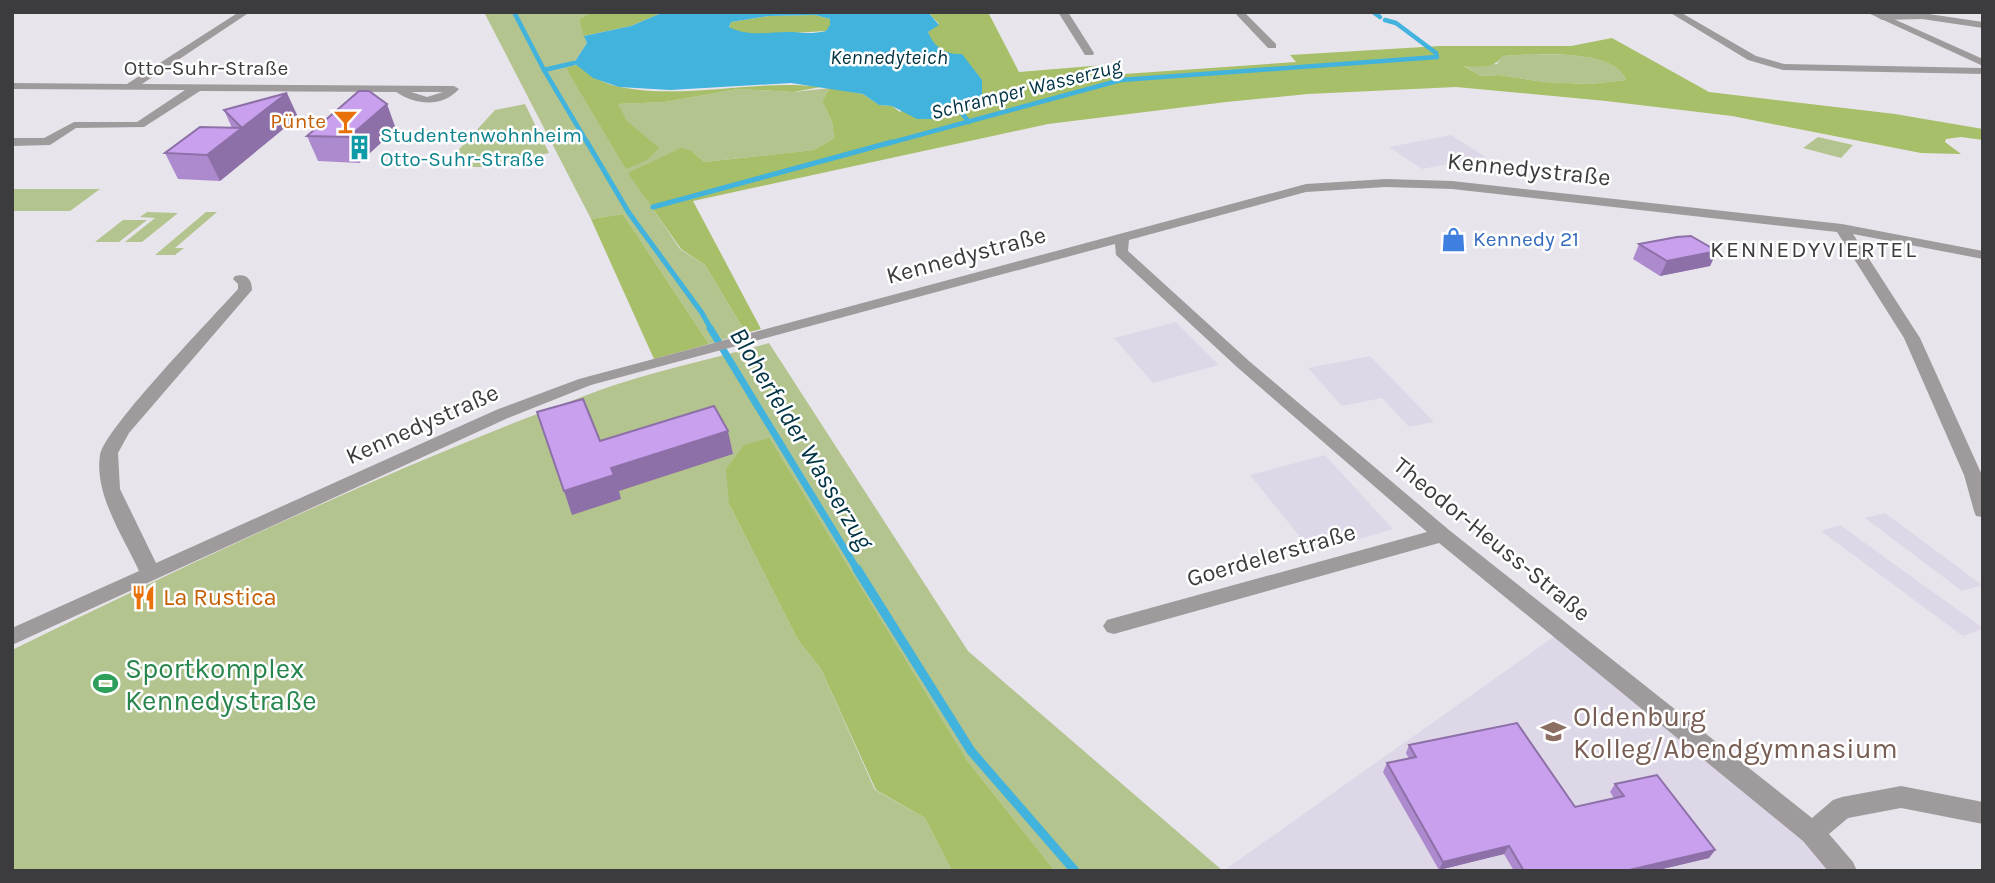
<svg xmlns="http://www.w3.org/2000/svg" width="1995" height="883" font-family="Karla,sans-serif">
  <rect width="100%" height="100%" fill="#e8e4ec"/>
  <g fill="#ded7e7">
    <polygon points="1451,135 1486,157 1422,169 1389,147"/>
    <polygon points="1176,322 1219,365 1153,383 1114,338"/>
    <polygon points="1370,356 1434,422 1409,427 1382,398 1342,406 1308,368"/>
    <polygon points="1325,455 1393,529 1313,553 1250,475"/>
    <polygon points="1885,513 1982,585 1962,591 1865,518"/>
    <polygon points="1840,525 1983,628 1983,629 1963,636 1821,531"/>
    <polygon points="1562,631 1844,871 1223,871"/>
  </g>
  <g fill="#b4c48e">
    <polygon points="454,12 592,12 579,19 587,43 574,63 577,65 566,69 659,148 627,121 617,104 665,102 738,89 793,92 830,88 822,101 832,122 834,138 814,150 704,162 692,151 629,173 680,249 705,265 746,333 709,344 623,214 591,219 485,14"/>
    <path d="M1534,54c26,1 81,-2 92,26l-36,4 -46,-2 -45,-7 -18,1 -18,-11 34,-1 6,-8z"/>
    <polygon points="525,104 549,153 485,167 443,167 495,110"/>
    <polygon points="1818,137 1853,145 1841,158 1803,148"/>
    <polygon points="12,189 100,189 70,211 12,211"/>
    <polygon points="147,212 178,213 142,242 125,242 155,218 140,217"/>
    <polygon points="206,212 217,212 175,248 184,248 175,255 155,255"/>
    <polygon points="123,220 147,220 119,242 95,242"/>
    <path d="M769,343l199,308 255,220h-168l-89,-112 -237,-255 69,136 23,29 54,121 50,28 27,53h-940v-221c192,-94 388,-186 588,-260 55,-20 114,-31 169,-47z"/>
  </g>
  <g fill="#a7bf68" fill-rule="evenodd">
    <polygon points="592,12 664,12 631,26 584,36 579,19"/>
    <path d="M928,12h60l31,60 97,-8 8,10 172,-12 -6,-7 150,-9h131l41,-8 97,54 186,22 88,15v11l-22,-3 -15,2 -1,3 16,12 -40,-1 -189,-37 -126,-15 -150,-14 -148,7 -82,8 -178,22 -355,77 68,128 -15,4 -41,-68 -24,-16 -53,-76 53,-25 11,3 12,11 110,-12 20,-12 -2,-16 -10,-21 8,-13 33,6 16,11 13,1 8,6 50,-57 -18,-12 -4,-11 11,-8zM1534,54c26,1 81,-2 92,26l-36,4 -46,-2 -45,-7 -18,1 -17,-10c15,0 29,4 39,-10z"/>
    <polygon points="815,15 830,19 831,25 826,31 762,35 742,33 729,28 731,22 769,16"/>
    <path d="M577,65c13,10 26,19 43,22 66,13 135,-8 201,0l-28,5 -55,-3 -73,13 -47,2 9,17 32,27 -12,12 -21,9 -60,-101z"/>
    <polygon points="623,214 709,344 654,359 591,219"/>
    <polygon points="769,438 966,759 1055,871 952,871 925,818 876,790 821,669 798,640 729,504 726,469 744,445"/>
  </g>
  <path fill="#41b3dc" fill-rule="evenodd" d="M664,12h264l11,13 -11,7c6,15 17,23 34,22l20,26v23l-48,16h-17l-25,-13 -13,-1 -16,-11 -72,-11 -121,7 -51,-3 -26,-9 -19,-15 13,-20 -3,-7 47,-10zM815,15l15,4v6l-4,6c-13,3 -22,2 -34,1 -23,-1 -41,6 -63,-5l2,-5 38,-6z"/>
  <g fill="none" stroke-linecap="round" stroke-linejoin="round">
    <g stroke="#41b3dc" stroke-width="4.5">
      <polyline points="514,12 544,70 588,144"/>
      <polyline points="1373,12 1380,17"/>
      <polyline points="544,70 574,63"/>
      <polyline points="960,111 969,122"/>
      <polyline points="886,144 1121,80 1437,57 1436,53 1396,23 1385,20"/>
    </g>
    <g stroke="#41b3dc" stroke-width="5">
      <polyline points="587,142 629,213 702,313 711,329"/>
      <polyline points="653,207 892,142"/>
    </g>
    <polyline stroke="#41b3dc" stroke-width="7" points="710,328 858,571"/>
    <polyline stroke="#41b3dc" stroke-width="9" points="857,569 971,751 1075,871"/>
    <g fill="#9f9a9b" fill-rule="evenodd">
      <path d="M239,12h11l-108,72 312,2 5,3c-17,19 -43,16 -63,3l-196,-1 -56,36 -68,1 -26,17 -38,1v-8h32l30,-16h63l48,-32 -173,-1v-6l115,1zM411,92h32l-16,5z"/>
      <polygon points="1058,12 1068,12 1094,53 1093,55 1085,55"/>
      <polygon points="1234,12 1244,12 1276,44 1276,48 1268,48"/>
      <polygon points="1669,12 1680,12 1756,56 1784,64 1983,68 1983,74 1783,70 1748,60"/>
      <polygon points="1922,13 1983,22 1983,28 1922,19 1882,20 1877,17 1882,14"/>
      <path d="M1386,179l66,2 390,43 141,27v8l-130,-25 67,104 62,137 1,42 -7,-1 -2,-5 -10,-36 -60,-137 -67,-106 -385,-43 -66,-2 -80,5 -177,48 -1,11 121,110 200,169 363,288 21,-18 9,-3 59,-11 82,16v22l-82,-16 -53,10 -19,16 24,28 4,9h-29l-25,-30 -364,-298 -325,91 -7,-2 -4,-6 4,-6 7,-2 313,-86 -190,-165 -121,-112 -1,-11 -524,141 -83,33 -496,227v-17l127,-57c-16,-35 -45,-77 -39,-116 4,-26 114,-139 138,-166v-5l-5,-5 2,-3c11,-3 17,3 17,14l-123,143 -11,20 2,36 36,74 340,-153 83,-31 727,-195z"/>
    </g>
    <polygon fill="#9f9a9b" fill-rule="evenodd" points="1866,12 1878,12 1983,59 1983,66"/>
  </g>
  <g fill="#ad8acd">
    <polygon points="224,110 298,117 220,181 178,179 165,153 232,128"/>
    <polygon points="396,129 359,163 318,161 307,136"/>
    <polygon points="1639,244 1717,251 1710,266 1660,276 1633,259"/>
    <polygon points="1409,745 1575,807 1614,798 1610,792 1615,784 1715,850 1709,858 1654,871 1514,871 1504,854 1439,870 1383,772 1387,763 1409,759 1406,753"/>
  </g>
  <g fill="#8d70a7">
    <polygon points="287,93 298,117 220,181 207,155"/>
    <polygon points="387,104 396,129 359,163 349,137"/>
    <polygon points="1717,251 1710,266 1660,276 1667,261"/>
    <polygon points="728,431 733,454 619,491 621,499 572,515 564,491 611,468"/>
    <polygon points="1509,846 1504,854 1439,870 1443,862"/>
    <polygon points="1715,850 1709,858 1654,871 1625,871"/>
  </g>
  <g fill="#c9a0ee" stroke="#8d70a7" stroke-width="2">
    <polygon points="359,91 369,91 387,104 349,137 307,136"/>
    <polygon points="287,93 207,155 165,153 200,127 242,128 224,110"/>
    <polygon points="1691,236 1717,251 1667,261 1639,244 1677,237"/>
    <polygon points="583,399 600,441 714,406 728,431 611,468 614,475 564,491 537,412"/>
    <polygon points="1517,723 1575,807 1624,796 1615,784 1657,775 1715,850 1625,871 1524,871 1509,846 1443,862 1387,763 1416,757 1409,745"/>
  </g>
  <defs>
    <symbol id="bar-bare" viewBox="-9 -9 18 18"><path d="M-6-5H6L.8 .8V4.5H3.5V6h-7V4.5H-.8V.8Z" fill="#e8710a" stroke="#fff" stroke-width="2.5" paint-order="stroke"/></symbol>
    <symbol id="building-bare" viewBox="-9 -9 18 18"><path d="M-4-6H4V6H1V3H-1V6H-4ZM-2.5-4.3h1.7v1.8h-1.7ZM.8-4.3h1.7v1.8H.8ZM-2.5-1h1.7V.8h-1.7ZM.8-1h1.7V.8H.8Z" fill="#0f9aa8" stroke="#fff" stroke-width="2.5" paint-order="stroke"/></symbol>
    <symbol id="shop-bare" viewBox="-9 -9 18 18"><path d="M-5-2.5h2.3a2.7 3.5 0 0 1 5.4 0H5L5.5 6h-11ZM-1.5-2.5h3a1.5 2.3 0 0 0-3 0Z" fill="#3f7fe0" stroke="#fff" stroke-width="2.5" paint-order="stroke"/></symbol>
    <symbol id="restaurant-bare" viewBox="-9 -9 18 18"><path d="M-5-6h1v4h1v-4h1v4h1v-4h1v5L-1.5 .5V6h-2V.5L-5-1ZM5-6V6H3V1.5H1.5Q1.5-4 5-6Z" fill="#e8710a" stroke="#fff" stroke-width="2.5" paint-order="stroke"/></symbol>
    <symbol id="stadium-bare" viewBox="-9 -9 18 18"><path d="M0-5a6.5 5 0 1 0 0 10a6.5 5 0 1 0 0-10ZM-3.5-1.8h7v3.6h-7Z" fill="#2e9e5b" stroke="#fff" stroke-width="2.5" paint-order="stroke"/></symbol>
    <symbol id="school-bare" viewBox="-9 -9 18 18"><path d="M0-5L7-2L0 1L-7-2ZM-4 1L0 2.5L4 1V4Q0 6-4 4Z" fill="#8d6e63" stroke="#fff" stroke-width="2.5" paint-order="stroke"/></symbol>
  </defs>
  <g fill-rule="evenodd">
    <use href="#bar-bare" x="328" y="104" width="35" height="35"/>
    <use href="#building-bare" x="342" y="130" width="35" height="35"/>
    <use href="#shop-bare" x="1436" y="222" width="35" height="35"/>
    <use href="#restaurant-bare" x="126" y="580" width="35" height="35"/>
    <use href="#stadium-bare" x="88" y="666" width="35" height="35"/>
    <use href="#school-bare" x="1536" y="714" width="35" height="35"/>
  </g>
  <g text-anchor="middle" stroke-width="5" stroke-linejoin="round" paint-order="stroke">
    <g font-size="21" font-style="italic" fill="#003343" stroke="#fff">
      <text x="889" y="64">Kennedyteich</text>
      <text transform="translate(1026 89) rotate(-14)" y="7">Schramper Wasserzug</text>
    </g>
    <g font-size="21" fill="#3c3b3e" stroke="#fff">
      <text x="206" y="75">Otto-Suhr-Straße</text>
    </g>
    <g font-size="21" fill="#c56008" stroke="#fff" text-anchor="end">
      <text x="326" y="128">Pünte</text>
    </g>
    <g font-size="21" fill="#0d838f" stroke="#fff" text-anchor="start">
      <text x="380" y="142">Studentenwohnheim<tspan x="380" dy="24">Otto-Suhr-Straße</tspan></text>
    </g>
    <g font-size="21" fill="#366cbe" stroke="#fff" text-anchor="start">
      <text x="1473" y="246">Kennedy 21</text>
    </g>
    <g font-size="23" letter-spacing="2" fill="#3c3b3e" stroke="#fff">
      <text x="1814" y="257">KENNEDYVIERTEL</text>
    </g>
    <g font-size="24" fill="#3c3b3e" stroke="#fff">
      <text transform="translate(1529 169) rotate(6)" y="8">Kennedystraße</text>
      <text transform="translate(966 255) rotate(-15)" y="8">Kennedystraße</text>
      <text transform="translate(422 424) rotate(-24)" y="8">Kennedystraße</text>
      <text transform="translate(1492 539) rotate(39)" y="8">Theodor-Heuss-Straße</text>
      <text transform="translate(1271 555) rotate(-16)" y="8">Goerdelerstraße</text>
    </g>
    <g font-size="24" fill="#c56008" stroke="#fff" text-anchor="start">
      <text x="163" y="605">La Rustica</text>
    </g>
    <g font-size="26" font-style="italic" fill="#003343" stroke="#fff">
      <text transform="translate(802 438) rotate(59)" y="9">Bloherfelder Wasserzug</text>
    </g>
    <g font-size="28" fill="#27864d" stroke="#fff" text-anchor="start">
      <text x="125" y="678">Sportkomplex<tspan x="125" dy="32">Kennedystraße</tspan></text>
    </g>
    <g font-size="28" fill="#785e54" stroke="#fff" text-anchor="start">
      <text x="1573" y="726">Oldenburg<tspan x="1573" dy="32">Kolleg/Abendgymnasium</tspan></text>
    </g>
  </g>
  <rect width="1995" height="883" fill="none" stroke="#3c3b3e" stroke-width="28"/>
</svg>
